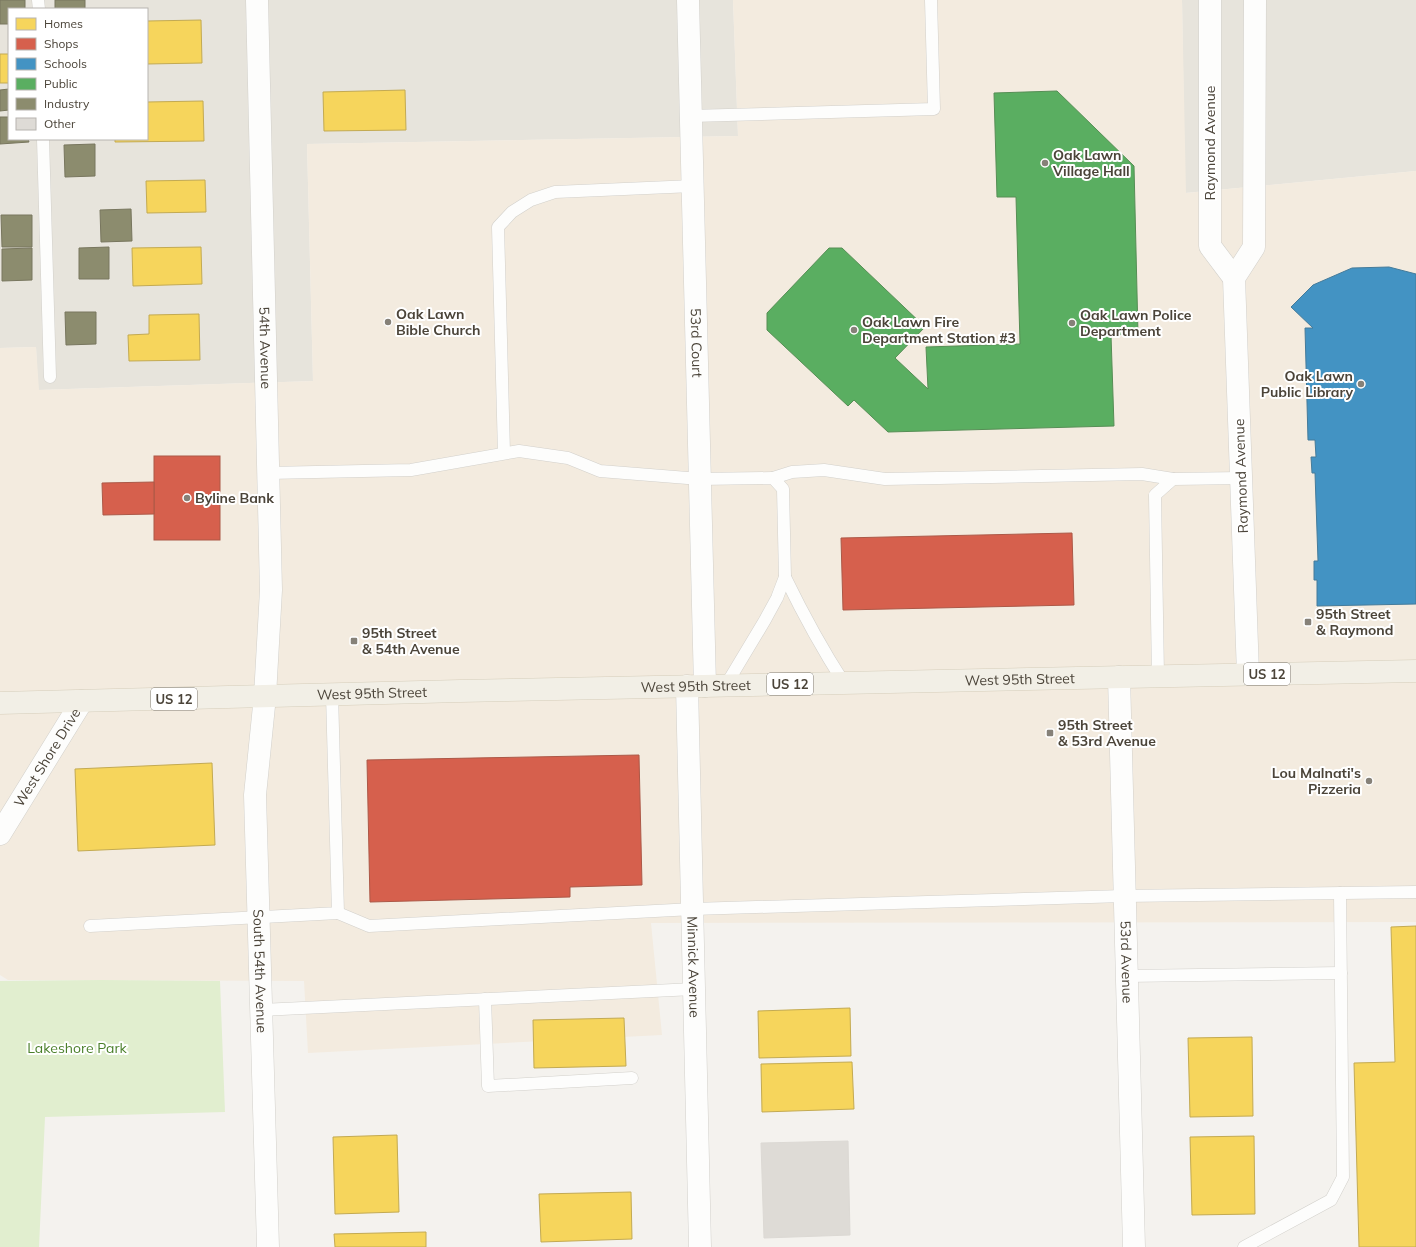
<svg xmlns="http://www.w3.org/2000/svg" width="1416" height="1247" font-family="Mulish,sans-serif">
  <rect width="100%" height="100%" fill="#f4f2ee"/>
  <g fill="#e7e4dc" fill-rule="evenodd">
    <path d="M0,0h733l5,136 -431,8 6,237 -275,9 -2,-43 -36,1zM9,9h138v130h-138z"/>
    <polygon points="1182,0 1416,0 1416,171 1185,193"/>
  </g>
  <polygon fill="#f3ebdf" points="733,0 1182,0 1186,193 1416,171 1416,922 651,923 662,1035 308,1053 304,981 8,980 0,975 0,348 36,347 39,390 313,381 307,144 738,136"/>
  <polygon fill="#e1eecf" points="101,980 220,981 225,1112 45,1117 39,1247 0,1247 0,981"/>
  <g fill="#f6d55c" stroke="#c3aa52">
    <polygon points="201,20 202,63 147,64 147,21"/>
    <rect x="0" y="54" width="9" height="29"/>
    <polygon points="405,90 406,130 324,131 323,92"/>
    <polygon points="203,101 204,141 115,142 115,139 147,139 147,102"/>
    <polygon points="205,180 206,212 147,213 146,181"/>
    <polygon points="201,247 202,284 133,286 132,248"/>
    <polygon points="199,314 200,360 129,361 128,335 149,334 149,315"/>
    <polygon points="212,763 215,845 78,851 75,769"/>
    <polygon points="1416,926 1416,1247 1359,1247 1354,1063 1395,1062 1391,927"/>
    <polygon points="850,1008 851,1056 759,1058 758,1011"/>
    <polygon points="624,1018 626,1066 534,1068 533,1020"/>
    <polygon points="1252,1037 1253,1116 1190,1117 1188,1038"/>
    <polygon points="852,1062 854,1109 762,1112 761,1064"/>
    <polygon points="397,1135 399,1212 335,1214 333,1137"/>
    <polygon points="1254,1136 1255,1214 1192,1215 1190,1137"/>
    <polygon points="631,1192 632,1239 541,1242 539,1194"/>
    <polygon points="426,1232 426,1247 335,1247 334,1234"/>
  </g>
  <g fill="#d6604d" stroke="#ac5847">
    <rect x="154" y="456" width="66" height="84"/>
    <polygon points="154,482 154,514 103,515 102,483"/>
    <polygon points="1072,533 1074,605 843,610 841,538"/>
    <polygon points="639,755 642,885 570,887 570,897 370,902 367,760"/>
  </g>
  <polygon fill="#4393c3" stroke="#457b9a" points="1389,267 1416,274 1416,604 1317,606 1317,580 1314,580 1314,561 1318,561 1315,473 1312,473 1311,457 1316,457 1315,440 1308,440 1305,328 1313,328 1291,307 1313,285 1352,268"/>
  <polygon fill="#5aae61" stroke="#568e55" points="1057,91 1134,166 1138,334 1111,335 1114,426 888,432 854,400 848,406 767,330 767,313 829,248 842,248 925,327 895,358 928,389 926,347 1020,344 1016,197 997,197 994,93"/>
  <g fill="#8c8c6e" stroke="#78765e">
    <polygon points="0,0 25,0 25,9 9,9 9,24 0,24"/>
    <rect x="55" y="0" width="30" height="9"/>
    <polygon points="9,89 9,110 0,111 0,90"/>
    <polygon points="0,117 9,117 9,139 28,139 29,142 0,144"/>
    <polygon points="95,144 95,176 65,177 64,145"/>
    <polygon points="131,209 132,241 101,242 100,210"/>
    <polygon points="1,215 32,215 32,247 2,247"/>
    <polygon points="109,247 109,279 79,279 79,248"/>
    <polygon points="32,248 32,280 2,281 2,249"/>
    <polygon points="65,312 96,312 96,344 66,345"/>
  </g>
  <polygon fill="#dedbd6" stroke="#dcd9d4" points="848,1141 850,1235 764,1238 761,1143"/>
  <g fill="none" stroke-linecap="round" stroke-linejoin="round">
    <defs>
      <g id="service">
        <polyline points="38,0 39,9"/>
        <polyline points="691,116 934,109 931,0"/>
        <polyline points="43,139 50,377"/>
        <polyline points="504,453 498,227 512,212 531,200 555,192 693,186"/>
        <polyline points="268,473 411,470 519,451 568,458 600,471 700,479 773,478 783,489 785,577 777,598 765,620 726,685"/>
        <polyline points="773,478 792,472 824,470 885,479 1142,474 1173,479"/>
        <path d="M785,577c18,37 37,72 59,106"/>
        <polyline points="1158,676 1155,495 1173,479 1241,478"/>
        <polyline points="338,913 369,926 693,909 1124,896 1416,892"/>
        <polyline points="90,926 338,913 332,694"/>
        <polyline points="1126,976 1341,973"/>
        <polyline points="485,999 488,1086 632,1078"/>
        <polyline points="261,1010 694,989"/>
        <polyline points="1244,1247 1331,1200 1343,1177 1340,893"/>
      </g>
      <g id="minor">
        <path id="s1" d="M257,0l14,590 -6,106 -10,99 13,452"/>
        <path id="s2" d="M688,0l17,686"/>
        <polyline points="1210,0 1210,246 1234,278"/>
        <polyline points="1248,674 1234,278 1254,247 1255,0"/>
        <path id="s3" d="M1119,677l15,570"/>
        <path id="s4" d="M687,686l13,561"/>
        <path id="s5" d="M0,834l82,-133"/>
      </g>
      <g id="primary">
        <path id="s6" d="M0,703l460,-12 956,-20"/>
      </g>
    </defs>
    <use href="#service" stroke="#d2d0cb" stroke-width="13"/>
    <use href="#minor" stroke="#d2d0cb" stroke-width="23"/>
    <use href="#primary" stroke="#d6cebb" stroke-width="23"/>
    <use href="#service" stroke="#fdfdfc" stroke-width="12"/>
    <use href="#minor" stroke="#fdfdfc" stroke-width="22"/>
    <use href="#primary" stroke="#f2efe6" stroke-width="22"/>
  </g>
  <g fill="#868178" stroke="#fff" stroke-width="1.5">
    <circle cx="1045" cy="163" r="4"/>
    <circle cx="388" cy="322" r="4"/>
    <circle cx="1072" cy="323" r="4"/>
    <circle cx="854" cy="330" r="4"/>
    <circle cx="1361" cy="384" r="4"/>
    <circle cx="187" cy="498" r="4"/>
    <rect x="1304" y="618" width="8" height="8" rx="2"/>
    <rect x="350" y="637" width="8" height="8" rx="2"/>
    <rect x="1046" y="729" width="8" height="8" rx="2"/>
    <circle cx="1369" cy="781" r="4"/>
  </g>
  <g text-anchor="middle" stroke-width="4" stroke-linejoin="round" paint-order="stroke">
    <g fill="#fff" stroke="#817c74" stroke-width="1">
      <rect x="1244" y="663" width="46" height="22" rx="3"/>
      <rect x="767" y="673" width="46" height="22" rx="3"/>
      <rect x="151" y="688" width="46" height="22" rx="3"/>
    </g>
    <g font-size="13" font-weight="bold" fill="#4b4439">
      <text x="1267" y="679">US 12</text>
      <text x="790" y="689">US 12</text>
      <text x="174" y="704">US 12</text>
    </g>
    <g font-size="14" fill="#4b4439" stroke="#fff">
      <text transform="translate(1210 143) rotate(-90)" y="5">Raymond Avenue</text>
      <text dy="5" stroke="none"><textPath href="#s2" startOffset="343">53rd Court</textPath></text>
      <text dy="5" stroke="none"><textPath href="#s1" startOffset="348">54th Avenue</textPath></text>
      <text transform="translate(1241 476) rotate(-92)" y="5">Raymond Avenue</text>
      <text dy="5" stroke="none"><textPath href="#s6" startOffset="1020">West 95th Street</textPath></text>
      <text dy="5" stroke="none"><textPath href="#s6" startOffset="696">West 95th Street</textPath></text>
      <text dy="5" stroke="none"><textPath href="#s6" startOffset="372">West 95th Street</textPath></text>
      <text dy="5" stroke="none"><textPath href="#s5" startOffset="90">West Shore Drive</textPath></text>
      <text dy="5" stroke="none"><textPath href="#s3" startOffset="285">53rd Avenue</textPath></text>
      <text dy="5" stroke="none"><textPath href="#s4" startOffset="281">Minnick Avenue</textPath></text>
      <text dy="5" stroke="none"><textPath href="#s1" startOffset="972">South 54th Avenue</textPath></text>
    </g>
    <g font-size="14" font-weight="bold" fill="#4b4439" stroke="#fff" text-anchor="start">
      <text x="1053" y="160">Oak Lawn<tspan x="1053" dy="16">Village Hall</tspan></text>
      <text x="396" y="319">Oak Lawn<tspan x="396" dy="16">Bible Church</tspan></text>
      <text x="1080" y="320">Oak Lawn Police<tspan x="1080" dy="16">Department</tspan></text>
      <text x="862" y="327">Oak Lawn Fire<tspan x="862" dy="16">Department Station #3</tspan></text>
      <text x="1353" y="381" text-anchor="end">Oak Lawn<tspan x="1353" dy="16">Public Library</tspan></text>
      <text x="195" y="503">Byline Bank</text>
      <text x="1316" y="619">95th Street<tspan x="1316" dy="16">&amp; Raymond</tspan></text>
      <text x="362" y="638">95th Street<tspan x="362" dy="16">&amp; 54th Avenue</tspan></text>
      <text x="1058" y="730">95th Street<tspan x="1058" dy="16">&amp; 53rd Avenue</tspan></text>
      <text x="1361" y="778" text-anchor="end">Lou Malnati's<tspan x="1361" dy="16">Pizzeria</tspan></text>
    </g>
    <g font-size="14" fill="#4a7f2a" stroke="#fff">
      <text x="77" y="1053">Lakeshore Park</text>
    </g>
  </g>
  <rect x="8" y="8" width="140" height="132" fill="#ffffff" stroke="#b7b4b0"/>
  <rect x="16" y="18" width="20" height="12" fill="#f6d55c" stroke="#b7b4b0"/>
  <text x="44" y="28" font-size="12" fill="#4b4439">Homes</text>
  <rect x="16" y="38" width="20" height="12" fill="#d6604d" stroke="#b7b4b0"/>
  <text x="44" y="48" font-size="12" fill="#4b4439">Shops</text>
  <rect x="16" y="58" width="20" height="12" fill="#4393c3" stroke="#b7b4b0"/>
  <text x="44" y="68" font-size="12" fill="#4b4439">Schools</text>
  <rect x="16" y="78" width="20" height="12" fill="#5aae61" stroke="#b7b4b0"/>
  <text x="44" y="88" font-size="12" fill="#4b4439">Public</text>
  <rect x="16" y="98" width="20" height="12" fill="#8c8c6e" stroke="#b7b4b0"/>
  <text x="44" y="108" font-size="12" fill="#4b4439">Industry</text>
  <rect x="16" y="118" width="20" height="12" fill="#dedbd6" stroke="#b7b4b0"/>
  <text x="44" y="128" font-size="12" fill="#4b4439">Other</text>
</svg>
